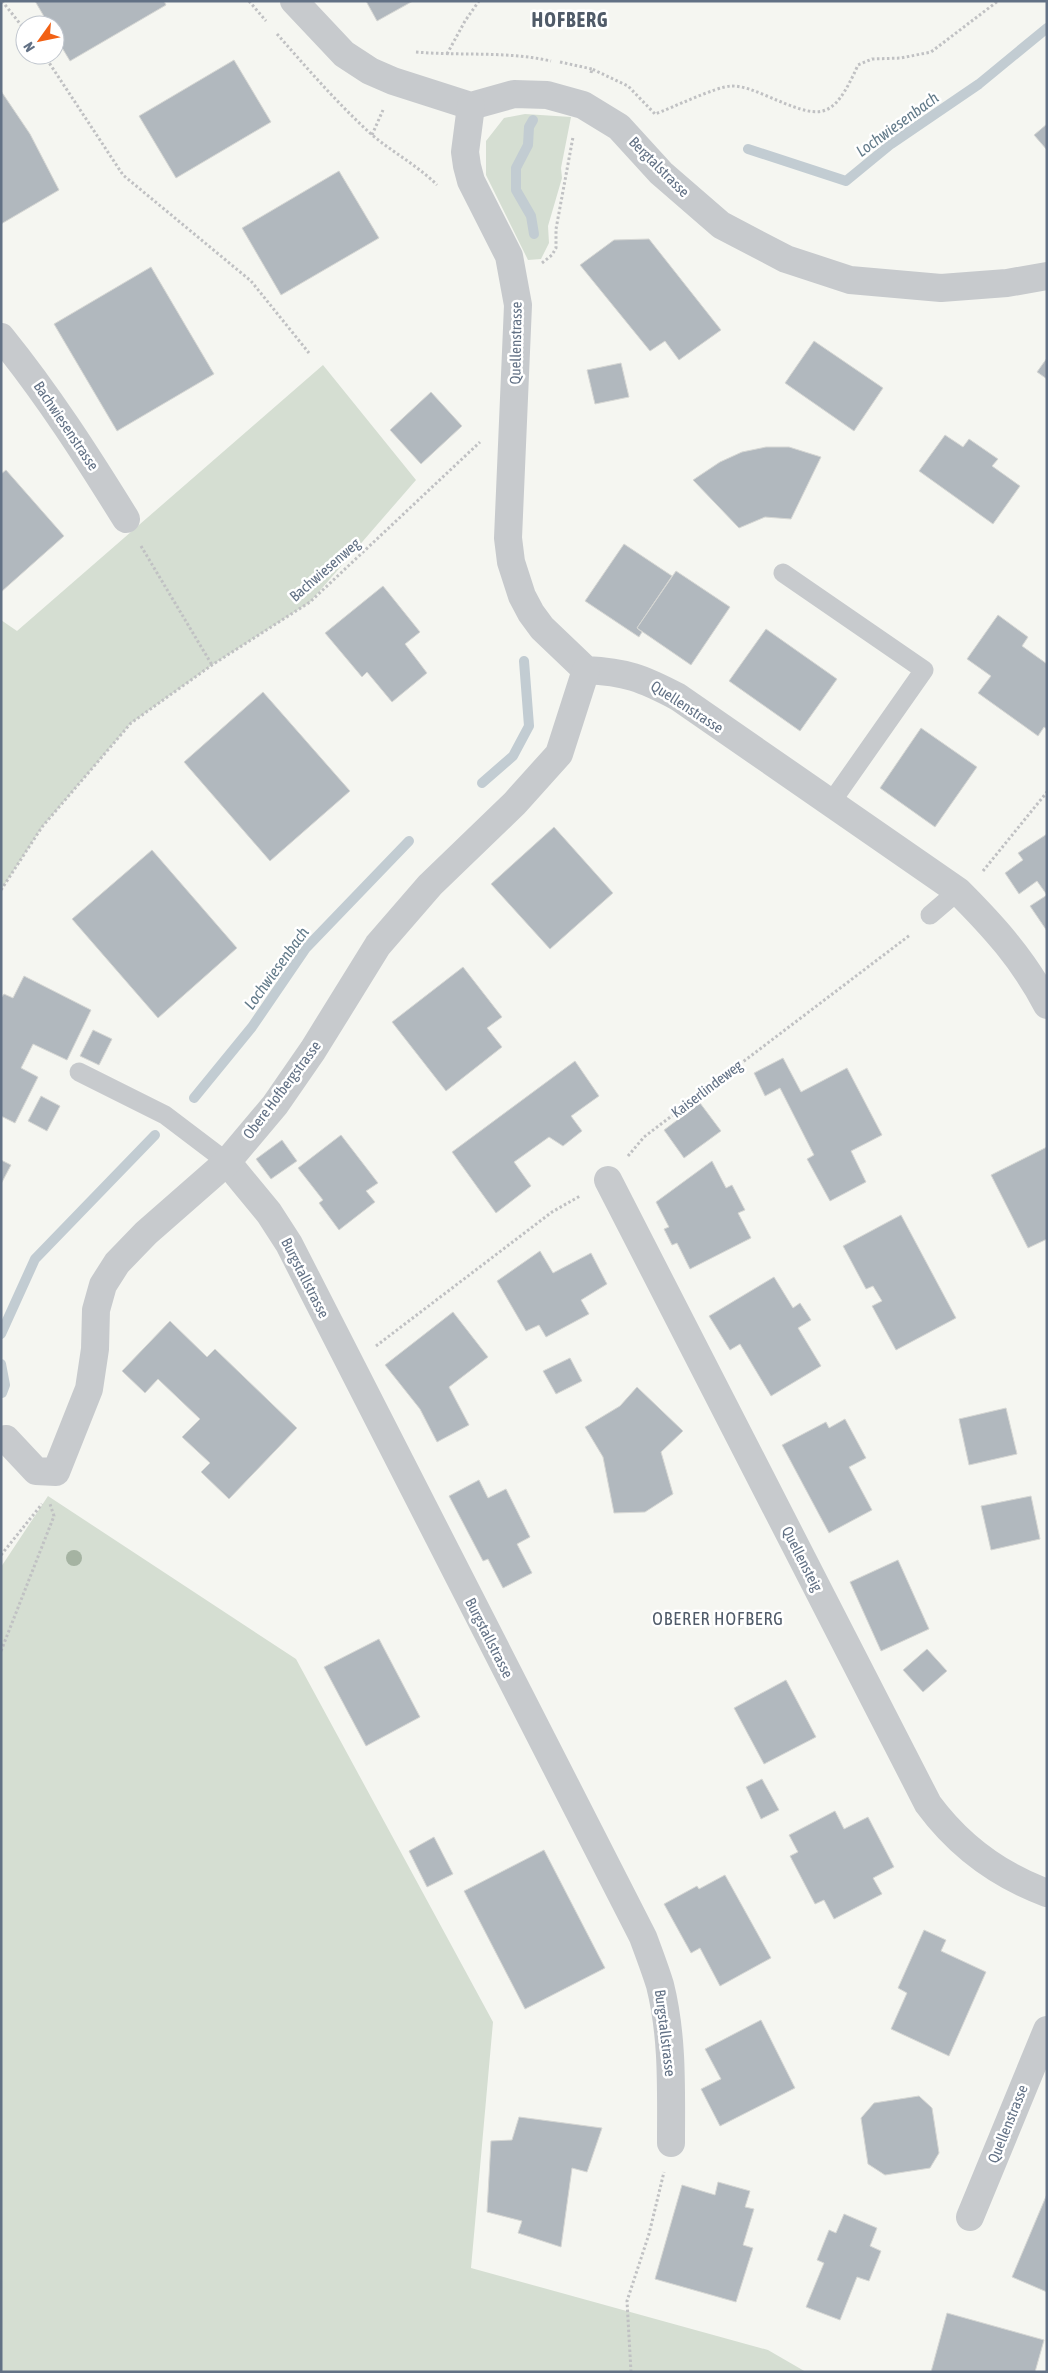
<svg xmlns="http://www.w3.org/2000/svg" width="1048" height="2373" font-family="'Asap Condensed',sans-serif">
  <rect width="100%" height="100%" fill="#f5f6f1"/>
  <g fill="#d5ded2">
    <polygon points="525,114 571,117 561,168 562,178 548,226 549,243 541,259 528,260 486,175 486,141 504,118"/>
    <polygon points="323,365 416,480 310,602 212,665 131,723 42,827 1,890 1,620 17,631"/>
    <polygon points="48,1496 296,1659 493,2022 471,2268 768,2350 806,2372 1,2372 1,1567"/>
  </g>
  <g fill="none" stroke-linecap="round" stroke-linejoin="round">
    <g stroke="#c2ccd2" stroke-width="10">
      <polyline points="533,120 529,127 528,145 516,168 516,190 531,216 534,234"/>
      <polyline points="748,149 846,181 891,144 979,84 1047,28"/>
      <polyline points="482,783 513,756 529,726 524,661"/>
      <polyline points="194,1098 252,1027 306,948 409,841"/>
      <polyline points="1,1334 35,1259 155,1135"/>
      <polyline points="1,1364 5,1385 2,1393"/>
    </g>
  </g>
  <g fill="#b1b8be" stroke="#d6d7d4">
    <polygon points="35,1 164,1 166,5 70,61 55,36 55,25 49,25"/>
    <polygon points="366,1 413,1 377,21"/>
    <polygon points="234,60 271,122 176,178 139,116"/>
    <polygon points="1,91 30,134 59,190 1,224"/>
    <polygon points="1047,124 1047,150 1034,135"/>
    <polygon points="339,171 379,238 281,295 242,228"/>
    <polygon points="649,239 721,330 679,360 665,341 650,351 580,265 614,240"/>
    <polygon points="151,267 214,374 117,431 54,324"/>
    <polygon points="814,341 883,388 854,431 785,383"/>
    <polygon points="1047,358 1047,379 1037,372"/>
    <polygon points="621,363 629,397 595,404 587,370"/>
    <polygon points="431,392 462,426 421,464 390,430"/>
    <polygon points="945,435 963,447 969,439 998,459 992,466 1020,486 993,524 919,471"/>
    <polygon points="766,447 789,447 821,457 791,519 765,517 739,528 693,480 720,462 742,452"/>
    <polygon points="6,470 64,536 1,592 1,474"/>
    <polygon points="624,544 672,576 637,628 642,632 639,637 585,601"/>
    <polygon points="676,571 730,607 691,665 637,628"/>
    <polygon points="383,586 420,632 405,644 427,673 392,702 367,672 362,677 325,633"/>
    <polygon points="998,615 1028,637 1022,646 1047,664 1047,729 1044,727 1038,736 978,693 991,676 967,659"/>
    <polygon points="766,629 837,679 800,731 729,681"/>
    <polygon points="263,692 350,791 270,861 184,762"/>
    <polygon points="921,728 977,767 935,827 880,788"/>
    <polygon points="554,827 613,893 550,949 491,884"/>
    <polygon points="1047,834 1047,895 1037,881 1019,894 1005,873 1023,860 1018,853"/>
    <polygon points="152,850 237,948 158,1018 72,919"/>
    <polygon points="1047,895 1047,931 1030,906"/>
    <polygon points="463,967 502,1017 487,1028 502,1047 446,1091 392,1022"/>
    <polygon points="24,976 91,1010 67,1060 33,1044 21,1068 38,1077 15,1123 1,1116 1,998 4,994 13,998"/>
    <polygon points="93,1030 112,1039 99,1065 80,1056"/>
    <polygon points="783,1058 801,1092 847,1068 882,1135 851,1151 866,1182 830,1201 807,1159 814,1155 780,1088 765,1096 754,1073"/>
    <polygon points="575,1061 599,1096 571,1116 582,1131 563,1146 549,1137 514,1162 531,1186 496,1213 452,1152"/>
    <polygon points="41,1096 60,1106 47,1131 28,1121"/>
    <polygon points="700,1103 721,1131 684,1158 664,1130"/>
    <polygon points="341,1135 378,1183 366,1191 375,1202 339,1230 319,1203 323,1200 298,1168"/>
    <polygon points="282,1140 297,1161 271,1179 256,1159"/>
    <polygon points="1047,1147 1047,1239 1028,1248 991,1175"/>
    <polygon points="1,1160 11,1165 1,1184"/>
    <polygon points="712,1161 726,1188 732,1185 745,1210 738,1213 751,1238 690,1269 677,1243 672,1245 664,1229 669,1227 656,1202"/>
    <polygon points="901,1215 956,1318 896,1350 872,1306 882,1301 873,1286 866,1289 843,1246"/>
    <polygon points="540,1251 553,1273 591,1253 607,1284 581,1300 589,1314 546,1337 539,1325 526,1331 497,1281"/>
    <polygon points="774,1277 793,1308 800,1303 811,1320 798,1328 821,1366 771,1396 740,1344 730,1350 709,1316"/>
    <polygon points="453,1312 488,1357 449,1387 469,1425 437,1442 420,1409 385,1365"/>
    <polygon points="170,1321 207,1357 215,1349 297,1428 229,1499 201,1472 210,1463 182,1437 200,1419 158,1379 145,1393 122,1371"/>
    <polygon points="570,1358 582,1381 556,1394 543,1371"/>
    <polygon points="637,1387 683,1431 661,1452 673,1494 645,1512 614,1513 603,1457 585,1427 620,1406"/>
    <polygon points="1006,1408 1017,1454 969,1465 959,1419"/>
    <polygon points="845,1419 866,1458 849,1467 872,1510 829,1533 782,1445 826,1422 829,1428"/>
    <polygon points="479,1480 488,1498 506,1489 530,1537 517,1544 532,1573 503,1588 488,1559 483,1561 449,1496"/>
    <polygon points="1031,1496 1040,1539 991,1550 981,1506"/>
    <polygon points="898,1560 929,1629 881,1651 850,1582"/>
    <polygon points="379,1639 420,1717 366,1746 324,1667"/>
    <polygon points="927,1649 947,1671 923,1692 903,1670"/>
    <polygon points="786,1680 816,1737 764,1764 734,1708"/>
    <polygon points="762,1779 779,1810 761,1819 746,1787"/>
    <polygon points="835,1811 844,1829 868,1817 894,1867 873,1878 882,1894 834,1919 824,1900 815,1904 790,1856 798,1852 789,1835"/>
    <polygon points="434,1837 453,1874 427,1887 409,1851"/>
    <polygon points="544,1850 605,1968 525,2009 464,1891"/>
    <polygon points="725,1875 771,1958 720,1986 700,1948 691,1953 664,1904 697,1886 699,1889"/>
    <polygon points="924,1930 946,1940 941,1951 986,1972 949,2056 891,2029 907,1993 898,1988"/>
    <polygon points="761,2020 795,2088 720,2126 701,2089 721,2079 705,2049"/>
    <polygon points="919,2096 932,2108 939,2153 930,2168 885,2175 868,2164 861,2118 874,2103"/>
    <polygon points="519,2117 602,2128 587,2172 572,2168 561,2247 518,2233 522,2221 487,2212 491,2141 512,2140"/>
    <polygon points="718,2182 750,2191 745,2207 754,2209 743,2245 753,2248 736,2302 655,2279 682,2185 715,2195"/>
    <polygon points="1047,2194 1047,2292 1012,2277"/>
    <polygon points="844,2214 877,2228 870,2246 881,2251 869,2281 857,2277 840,2320 806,2307 824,2263 817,2260 829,2230 836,2233"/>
    <polygon points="947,2313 1044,2340 1035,2372 931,2372"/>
  </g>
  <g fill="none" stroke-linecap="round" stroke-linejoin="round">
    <g stroke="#c0c1c3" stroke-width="3" stroke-dasharray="2.5 2.5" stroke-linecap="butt">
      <polyline points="2,1 25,30"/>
      <polyline points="249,1 266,21"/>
      <path d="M277,34c30,34 60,69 94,100 21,18 46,31 66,51"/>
      <path d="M416,52c45,4 91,-1 135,9"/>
      <polyline points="447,54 465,21 479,1"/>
      <polyline points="44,55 123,175 251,281 309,353"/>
      <polyline points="560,62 592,69"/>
      <path d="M591,73l1,-4 36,17 27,28c17,-6 60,-27 76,-28 13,0 24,5 36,10 54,23 65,27 91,-31l14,-6 29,-1 30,-6 67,-51"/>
      <polyline points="372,135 383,110"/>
      <polyline points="542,263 552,255 556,248 556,229 573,137"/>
      <polyline points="141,546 212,665"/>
      <polyline points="983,871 1047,792"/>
      <polyline points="1,890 42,827 131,723 212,665 310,602 480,442"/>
      <polyline points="628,1156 644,1137 910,935"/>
      <polyline points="376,1346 552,1212 580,1196"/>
      <polyline points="1,1555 42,1504"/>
      <polyline points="1,1651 54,1516 50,1504"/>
      <polyline points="631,2372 627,2301 649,2234 664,2172"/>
    </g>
    <g stroke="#c7cacd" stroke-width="19">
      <polyline points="783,573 924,670 830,804"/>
      <polyline points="930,915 958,891"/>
      <polyline points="79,1072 165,1115 227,1162"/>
    </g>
    <g stroke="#c7cacd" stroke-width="28">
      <polyline points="294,1 344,54 370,71 393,81 471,106 514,94 547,95 583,105 619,127 661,173 721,225 786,259 850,280 941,288 1007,283 1047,276"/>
      <path d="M471,106l-6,46 2,14 4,15 38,75 9,49 -10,233 3,24 11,34 9,17 11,15 44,42c40,2 56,8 92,27l280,194c35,35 66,69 89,114"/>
      <path d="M1,337c47,58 86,119 125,182"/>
      <path d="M227,1162l42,51 20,31 354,693c6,16 12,32 17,48 13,52 11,104 11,158"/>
      <path d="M608,1180l320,624c31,42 70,71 119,89"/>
      <polyline points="6,1439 36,1471 56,1472 89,1389 95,1349 96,1310 103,1285 117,1263 146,1233 227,1162 275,1105 313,1050 378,945 430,885 515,803 559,754 586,670"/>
      <polyline points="970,2217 1047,2030"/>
    </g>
  </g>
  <circle fill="#a5b3a2" cx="74" cy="1558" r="8"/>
  <g text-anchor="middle" stroke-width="5" stroke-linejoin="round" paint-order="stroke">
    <g font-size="15" fill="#627185" stroke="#fff">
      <text transform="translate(659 167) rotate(45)" y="5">Bergtalstrasse</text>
      <text transform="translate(516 343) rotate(-89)" y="5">Quellenstrasse</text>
      <text transform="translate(66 426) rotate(56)" y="5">Bachwiesenstrasse</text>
      <text transform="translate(325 570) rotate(-41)" y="5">Bachwiesenweg</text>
      <text transform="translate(687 707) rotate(33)" y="5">Quellenstrasse</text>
      <text transform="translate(707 1089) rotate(-37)" y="5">Kaiserlindeweg</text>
      <text transform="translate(282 1090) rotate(-53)" y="5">Obere Hofbergstrasse</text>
      <text transform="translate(305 1278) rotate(63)" y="5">Burgstallstrasse</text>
      <text transform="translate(802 1559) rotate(63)" y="5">Quellensteig</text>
      <text transform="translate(489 1638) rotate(63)" y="5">Burgstallstrasse</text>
      <text transform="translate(665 2033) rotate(83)" y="5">Burgstallstrasse</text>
      <text transform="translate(1008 2124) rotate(-68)" y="5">Quellenstrasse</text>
    </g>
    <g font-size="16" font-style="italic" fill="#627a89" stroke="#fff">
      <text transform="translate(897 124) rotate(-36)" y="6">Lochwiesenbach</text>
      <text transform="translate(276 968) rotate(-54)" y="6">Lochwiesenbach</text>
    </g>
    <g font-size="18" letter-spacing="1" fill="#505b69" stroke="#fff">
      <text x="718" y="1625">OBERER HOFBERG</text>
    </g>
    <g font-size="20" font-weight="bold" letter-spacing="1" fill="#505b69" stroke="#fff">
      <text x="570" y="27">HOFBERG</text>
    </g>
  </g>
  <rect width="1048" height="2373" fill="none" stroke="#627185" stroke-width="5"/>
  <g transform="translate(40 40) rotate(237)"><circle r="24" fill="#ffffff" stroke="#c0c6ce"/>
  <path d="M0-4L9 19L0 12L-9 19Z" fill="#f26114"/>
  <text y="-8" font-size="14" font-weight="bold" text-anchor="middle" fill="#627185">N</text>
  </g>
</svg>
